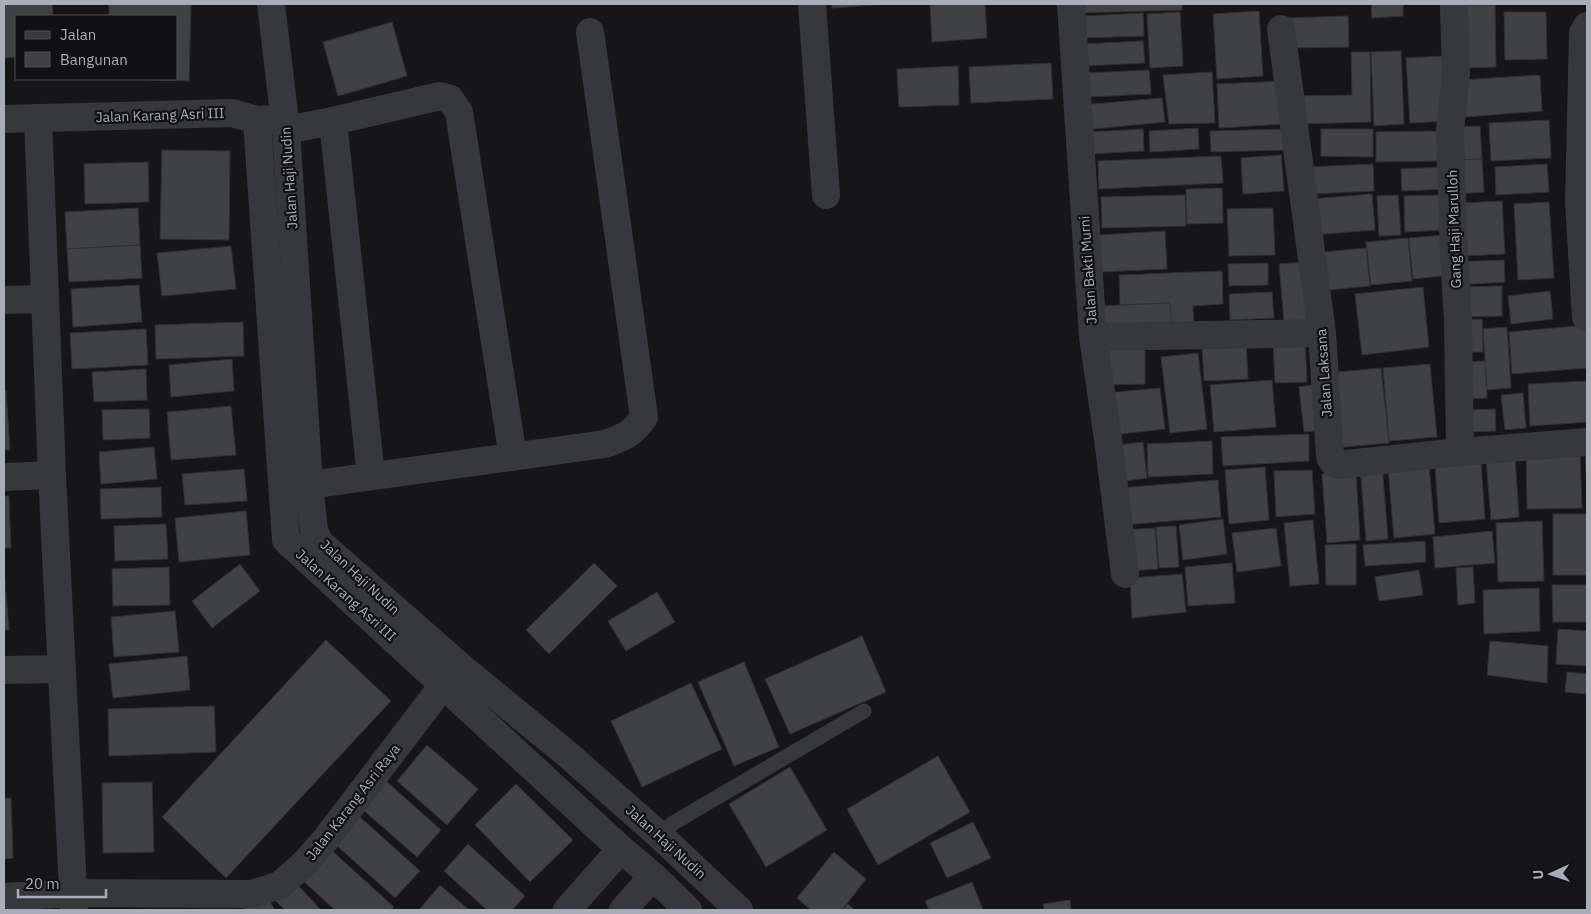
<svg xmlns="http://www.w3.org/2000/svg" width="1591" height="914" font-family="'IBM Plex Sans',sans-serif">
  <rect width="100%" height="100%" fill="#161618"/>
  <g fill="#404145" stroke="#303034">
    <polygon points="4,4 52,4 53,16 16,16 16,57 4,58"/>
    <polygon points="109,4 191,4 189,81 119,79 176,79 176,16 109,16"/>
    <polygon points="832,4 888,4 832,8"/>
    <polygon points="952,4 985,4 987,38 932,42 930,5"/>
    <polygon points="1078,4 1182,4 1182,10 1078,13"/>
    <polygon points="1371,4 1403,4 1403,16 1372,18"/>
    <polygon points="1463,5 1495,5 1496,67 1464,68"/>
    <polygon points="1259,11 1263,76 1217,79 1213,14"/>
    <polygon points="1180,12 1183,66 1150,68 1147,14"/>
    <polygon points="1504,12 1546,12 1547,59 1505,60"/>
    <polygon points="1143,13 1144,36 1086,38 1085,16"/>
    <polygon points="1348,16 1349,47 1288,48 1287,18"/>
    <polygon points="392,22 407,76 338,96 323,42"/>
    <polygon points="1143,41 1145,63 1083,66 1082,44"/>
    <polygon points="1401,51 1404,124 1374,126 1371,52"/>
    <polygon points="1351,52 1370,52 1371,122 1295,124 1294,96 1352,95"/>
    <polygon points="1445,56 1448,121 1410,123 1406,58"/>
    <polygon points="1051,63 1053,99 971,103 969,67"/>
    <polygon points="958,66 959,105 899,107 897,69"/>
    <polygon points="1149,70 1151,94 1088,97 1087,73"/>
    <polygon points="1212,72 1215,123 1169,124 1163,75"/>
    <polygon points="1540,75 1542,111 1464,117 1461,80"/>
    <polygon points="1282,81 1285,124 1219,128 1217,84"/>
    <polygon points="1162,98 1165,122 1083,130 1082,105"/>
    <polygon points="1549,120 1551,158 1491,161 1489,123"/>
    <polygon points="1480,126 1482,159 1456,160 1454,127"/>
    <polygon points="1198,128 1199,149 1150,152 1149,131"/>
    <polygon points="1143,129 1144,151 1091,154 1089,132"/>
    <polygon points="1286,129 1286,150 1211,152 1210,131"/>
    <polygon points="1321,129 1373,129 1373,157 1321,156"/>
    <polygon points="1439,131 1440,161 1376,162 1376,132"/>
    <polygon points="162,150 230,151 229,240 160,239"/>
    <polygon points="1281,155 1284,191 1243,194 1241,158"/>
    <polygon points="1221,156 1223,183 1099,189 1098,161"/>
    <polygon points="1482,159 1484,192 1458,194 1456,160"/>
    <polygon points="148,162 149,202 85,204 84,164"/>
    <polygon points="1373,164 1374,191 1311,194 1309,167"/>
    <polygon points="1547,164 1549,192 1496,195 1495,167"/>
    <polygon points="1446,167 1448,189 1402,191 1401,169"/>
    <polygon points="1222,188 1223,223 1187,224 1186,189"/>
    <polygon points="1372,194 1375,230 1313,235 1310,199"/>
    <polygon points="1185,195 1186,226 1102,228 1101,197"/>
    <polygon points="1398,195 1401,235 1379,236 1377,196"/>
    <polygon points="1443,195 1445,230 1405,232 1404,196"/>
    <polygon points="1502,201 1505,254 1462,256 1460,203"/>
    <polygon points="1549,202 1554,278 1518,280 1514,204"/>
    <polygon points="138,208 140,245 67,249 65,212"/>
    <polygon points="1273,208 1275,255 1229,256 1227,209"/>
    <polygon points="1165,231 1167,269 1100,272 1099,235"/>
    <polygon points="1446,235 1450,275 1413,279 1409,238"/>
    <polygon points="1408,238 1412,281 1371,285 1366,242"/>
    <polygon points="140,245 142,278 69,282 67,249"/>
    <polygon points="231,246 236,289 162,296 157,253"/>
    <polygon points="1366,248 1370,286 1318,291 1314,253"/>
    <polygon points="1504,260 1505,282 1456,285 1455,262"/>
    <polygon points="1304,262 1309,320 1284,322 1279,264"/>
    <polygon points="1268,263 1268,285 1229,286 1228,264"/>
    <polygon points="1222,271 1223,304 1193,306 1194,324 1171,325 1170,303 1120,305 1119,275"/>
    <polygon points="139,285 142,322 73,327 71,289"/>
    <polygon points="1502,286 1502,316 1460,317 1459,287"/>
    <polygon points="1423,287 1429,347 1362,355 1355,294"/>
    <polygon points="1550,291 1553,319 1511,324 1508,296"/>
    <polygon points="1272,292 1274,318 1230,320 1229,294"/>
    <polygon points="1170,303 1172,330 1102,333 1101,306"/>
    <polygon points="1482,319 1483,352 1462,352 1461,320"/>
    <polygon points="243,322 244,356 156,359 155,325"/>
    <polygon points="1587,325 1587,368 1512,374 1509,332"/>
    <polygon points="1507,327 1511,388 1487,390 1483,329"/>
    <polygon points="146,329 148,365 72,369 70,333"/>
    <polygon points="1246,340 1248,379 1204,381 1202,343"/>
    <polygon points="1145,341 1145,384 1106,385 1106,342"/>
    <polygon points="1305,341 1307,382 1275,383 1273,343"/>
    <polygon points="1198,353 1207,429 1170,433 1161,357"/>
    <polygon points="232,359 234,391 171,397 169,365"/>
    <polygon points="1485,361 1487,398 1466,399 1464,362"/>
    <polygon points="1430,364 1437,437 1389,441 1383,368"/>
    <polygon points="1381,368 1389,443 1333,448 1326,373"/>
    <polygon points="146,369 147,400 94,402 92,372"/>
    <polygon points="1272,380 1276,427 1214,432 1210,385"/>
    <polygon points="1587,381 1587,422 1530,426 1528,384"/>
    <polygon points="1321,384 1326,430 1304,432 1299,387"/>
    <polygon points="1160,388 1165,429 1110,435 1106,393"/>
    <polygon points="4,391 6,391 10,450 4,450"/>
    <polygon points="1523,393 1526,428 1505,430 1501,395"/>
    <polygon points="231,406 236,455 171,460 167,412"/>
    <polygon points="149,409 150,438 103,440 102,410"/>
    <polygon points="1495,409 1496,431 1466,432 1466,410"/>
    <polygon points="1309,434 1309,461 1223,466 1221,437"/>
    <polygon points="1212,441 1213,474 1148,477 1147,444"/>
    <polygon points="1143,442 1147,478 1117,482 1112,446"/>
    <polygon points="154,447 157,479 101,484 99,452"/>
    <polygon points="1585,448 1587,448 1587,494"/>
    <polygon points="1580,453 1582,508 1527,509 1526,454"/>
    <polygon points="1515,457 1519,517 1491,520 1486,459"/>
    <polygon points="1481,463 1485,519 1439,523 1435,467"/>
    <polygon points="1382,464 1388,539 1366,541 1360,466"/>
    <polygon points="1429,465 1435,534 1394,538 1388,468"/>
    <polygon points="1265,467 1269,520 1229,524 1225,470"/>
    <polygon points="244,469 247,501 185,505 182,474"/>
    <polygon points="1312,470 1315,514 1276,517 1274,471"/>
    <polygon points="1356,472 1360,540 1327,543 1322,474"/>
    <polygon points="1218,480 1221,517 1122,525 1119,488"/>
    <polygon points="161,487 162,517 101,519 100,489"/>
    <polygon points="4,496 9,496 11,548 4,548"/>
    <polygon points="246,511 250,555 179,562 175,518"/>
    <rect x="1553" y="514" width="34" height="61"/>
    <polygon points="1223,519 1227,554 1183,560 1179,525"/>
    <polygon points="1313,520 1319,584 1290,586 1284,523"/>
    <polygon points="1542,521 1544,581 1498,582 1496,523"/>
    <polygon points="166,524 168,559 115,561 114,526"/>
    <polygon points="1176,526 1179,567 1159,568 1156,527"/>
    <polygon points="1155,528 1158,569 1128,571 1125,530"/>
    <polygon points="1276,528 1281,566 1237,572 1232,533"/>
    <polygon points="1492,531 1495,563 1435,568 1433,537"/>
    <polygon points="1425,541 1426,562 1365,566 1363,545"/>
    <polygon points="1356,544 1356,585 1326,585 1325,545"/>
    <polygon points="594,563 617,586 549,654 526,630"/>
    <polygon points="1232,563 1235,603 1188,606 1185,567"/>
    <polygon points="240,564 260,591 212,628 192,601"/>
    <polygon points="169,567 170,605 113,606 112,569"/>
    <polygon points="1473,567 1475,603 1458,605 1456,568"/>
    <polygon points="4,570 9,630 4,630"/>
    <polygon points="1419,570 1423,595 1379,601 1375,577"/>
    <polygon points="1182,574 1186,612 1132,618 1130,578"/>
    <polygon points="1552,585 1587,585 1587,622 1553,622"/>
    <polygon points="1539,588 1540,631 1484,634 1483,590"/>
    <polygon points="657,592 675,622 626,651 608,621"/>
    <polygon points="175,611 179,652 114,657 111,617"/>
    <polygon points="1558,629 1587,631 1587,666 1556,664"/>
    <polygon points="862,636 886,692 790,734 765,679"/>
    <polygon points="326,640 391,701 226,878 162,817"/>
    <polygon points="1490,641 1548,646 1547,683 1487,675"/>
    <polygon points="187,656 190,690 113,698 109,664"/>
    <polygon points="744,662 779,747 734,766 698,682"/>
    <polygon points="1567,672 1587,674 1587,694 1565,692"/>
    <polygon points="691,683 722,749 642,787 611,721"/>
    <polygon points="214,706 216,752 109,756 108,709"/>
    <polygon points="427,745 478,789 447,825 397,781"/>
    <polygon points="938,756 970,812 878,865 847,809"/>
    <polygon points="790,767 827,830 766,867 729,804"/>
    <polygon points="386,781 441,830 417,857 362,809"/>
    <polygon points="152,782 154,852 103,853 102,783"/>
    <polygon points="516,784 573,840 530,882 475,825"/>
    <polygon points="4,798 11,798 13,858 4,859"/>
    <polygon points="359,816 420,871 395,898 335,844"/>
    <polygon points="973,822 991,858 947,878 930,843"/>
    <polygon points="468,844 525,896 512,910 487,910 444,871"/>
    <polygon points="329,848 394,907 391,910 335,910 301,879"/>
    <polygon points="834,852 866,879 842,910 811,910 797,898"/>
    <polygon points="295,882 321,910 285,910 275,900"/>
    <polygon points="972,882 983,910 929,910 925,901"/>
    <polygon points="440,885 469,910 419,910"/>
    <polygon points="266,895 275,910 241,910"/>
    <polygon points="1070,900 1071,910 1044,910 1043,904"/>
    <polygon points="848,904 855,910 843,910"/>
  </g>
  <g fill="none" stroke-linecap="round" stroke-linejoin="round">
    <polyline stroke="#37383d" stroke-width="15" points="658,834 675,822 864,711"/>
    <g stroke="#37383d" stroke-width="28">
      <polyline points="271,4 286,130 309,485 314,531 320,543 461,667 567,754 658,834 739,910"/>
      <polyline points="812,4 826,195"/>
      <polyline points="1071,4 1093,337 1322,333"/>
      <polyline points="1454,7 1456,73 1450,131 1454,256 1458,320 1460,452"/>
      <polyline points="1281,29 1322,333 1330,457 1333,462 1337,465 1460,452 1587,442"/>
      <polyline points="38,118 52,475 74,910"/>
      <polyline points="4,119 232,113 257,120 276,119"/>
      <polyline points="257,120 286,540 621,849 653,876 688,910"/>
      <polyline points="333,121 371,476"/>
      <polyline points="286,130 333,121 440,96 450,99 459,112 513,457"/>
      <polyline points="4,300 44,299"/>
      <polyline points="1586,317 1579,202 1583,33 1587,26"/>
      <polyline points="1093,337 1108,439 1125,574"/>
      <polyline points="4,477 52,475"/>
      <path d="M309,485l296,-41c19,-7 27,-9 39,-27l-54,-385"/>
      <polyline points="4,670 61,669"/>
      <polyline points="4,897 73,893 252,894 280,885 304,864 326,839 444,684"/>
      <polyline points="567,910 621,849"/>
      <polyline points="623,910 653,876"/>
    </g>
  </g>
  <g text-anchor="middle" stroke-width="4.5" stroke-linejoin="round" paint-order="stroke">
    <g font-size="14" fill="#a8adb8" stroke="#111113">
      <text transform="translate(160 115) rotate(-2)" y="5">Jalan Karang Asri III</text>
      <text transform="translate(289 178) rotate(-94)" y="5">Jalan Haji Nudin</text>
      <text transform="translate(1454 229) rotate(-92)" y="5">Gang Haji Marulloh</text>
      <text transform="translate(1088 270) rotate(-94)" y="5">Jalan Bakti Murni</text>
      <text transform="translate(1324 373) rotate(-94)" y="5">Jalan Laksana</text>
      <text transform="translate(360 577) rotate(43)" y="5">Jalan Haji Nudin</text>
      <text transform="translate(346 595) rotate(42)" y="5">Jalan Karang Asri III</text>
      <text transform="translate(353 802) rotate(-52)" y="5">Jalan Karang Asri Raya</text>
      <text transform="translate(666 842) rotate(42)" y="5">Jalan Haji Nudin</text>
    </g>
  </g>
  <rect width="1591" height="914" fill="none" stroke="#a8adb8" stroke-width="10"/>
  <rect x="15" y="15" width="162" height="65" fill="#111113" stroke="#4d4f55"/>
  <rect x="25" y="31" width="25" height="8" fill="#37383d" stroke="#4d4f55"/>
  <text x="60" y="40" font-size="15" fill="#a8adb8">Jalan</text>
  <rect x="25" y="52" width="25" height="15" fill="#404145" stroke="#4d4f55"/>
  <text x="60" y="65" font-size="15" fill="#a8adb8">Bangunan</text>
  <g transform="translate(1551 874) rotate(267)" stroke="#111113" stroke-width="4" paint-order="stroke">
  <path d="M0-4L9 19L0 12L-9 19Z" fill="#a8adb8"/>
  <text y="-8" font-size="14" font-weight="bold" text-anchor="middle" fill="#a8adb8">U</text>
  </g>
  <path d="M18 889v8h88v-8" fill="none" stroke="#a8adb8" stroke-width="2.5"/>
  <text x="25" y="889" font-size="15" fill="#a8adb8" stroke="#111113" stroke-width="4" paint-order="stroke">20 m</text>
</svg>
